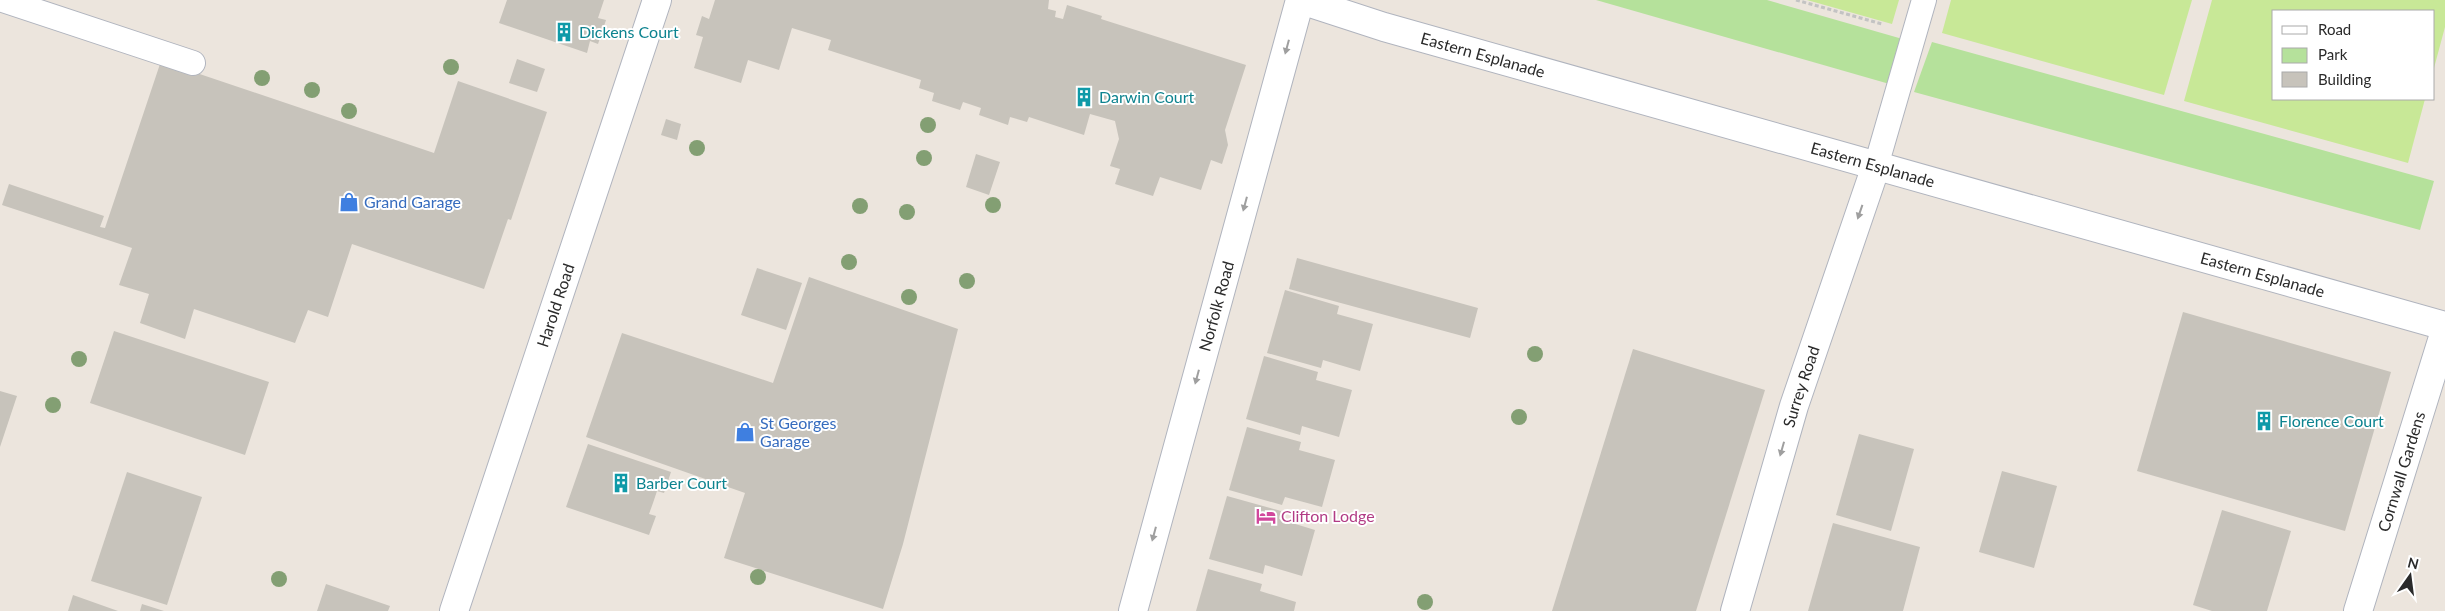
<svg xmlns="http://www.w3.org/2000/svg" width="2445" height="611" font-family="Lato,sans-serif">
  <rect width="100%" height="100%" fill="#ece5dd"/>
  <g fill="#b5e19b">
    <polygon points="1596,0 1767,0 1906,40 1893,85"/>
    <polygon points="1932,42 2434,181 2420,230 1914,92"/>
  </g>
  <g fill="#c8e897">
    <polygon points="1807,0 1899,0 1892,24"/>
    <polygon points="1951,0 2192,0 2164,95 1942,33"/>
    <polygon points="2212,0 2445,0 2445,27 2434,68 2434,11 2274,11 2274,99 2425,99 2408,163 2184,101"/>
  </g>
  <g fill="#c7c3bb">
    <polygon points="507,0 604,0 598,18 606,20 598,44 590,41 587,53 499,23"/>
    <polygon points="715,0 1049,0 1048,9 1056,11 1055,17 1063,19 1067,5 1102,16 1101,19 1246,65 1225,130 1228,145 1222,164 1211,160 1201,190 1160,177 1153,196 1115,184 1120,169 1110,166 1119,139 1115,121 1090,114 1084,135 1029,117 1027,122 1010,117 1008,125 979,115 981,108 963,102 960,110 932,101 934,93 919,88 921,80 828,50 831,40 792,28 779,70 748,60 741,83 694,68 703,37 696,35 702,16 709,19"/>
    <polygon points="517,59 545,69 537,92 509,83"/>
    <polygon points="161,61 434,153 458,81 547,112 511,220 508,219 484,289 352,244 328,317 308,310 295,343 194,309 185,339 140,323 149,294 119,285 132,248 2,205 9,184 104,216 100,227 105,228"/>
    <polygon points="666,119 681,124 677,140 661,135"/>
    <polygon points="976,154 1000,162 989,195 966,187"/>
    <polygon points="1297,258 1478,308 1470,338 1289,289"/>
    <polygon points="757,268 802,283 786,330 741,315"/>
    <polygon points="809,277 958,329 903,544 883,609 724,558 745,493 586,437 622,333 773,383"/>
    <polygon points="1285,290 1339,306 1337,314 1373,324 1360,371 1323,360 1321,368 1267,353"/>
    <polygon points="2183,312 2391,372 2345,531 2137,471"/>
    <polygon points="114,331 269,382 245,455 90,403"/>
    <polygon points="1633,349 1765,390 1696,611 1552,611"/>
    <polygon points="1264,356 1318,372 1316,380 1352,390 1339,437 1302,426 1300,435 1246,419"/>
    <polygon points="0,391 17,396 0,447"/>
    <polygon points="1247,427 1301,442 1299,450 1335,460 1322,507 1285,497 1282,505 1229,490"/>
    <polygon points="1859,434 1914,449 1891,531 1836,515"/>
    <polygon points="588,444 671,472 664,493 657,491 653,503 649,514 656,516 649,535 566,507"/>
    <polygon points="2002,471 2057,486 2034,568 1979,552"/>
    <polygon points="127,472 202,497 167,605 91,581"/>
    <polygon points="1227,496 1281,511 1279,519 1315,530 1302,576 1265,565 1263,574 1209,559"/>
    <polygon points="2222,510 2291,531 2267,611 2212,611 2193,605"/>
    <polygon points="1833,523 1920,547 1903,611 1808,611"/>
    <polygon points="1208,569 1262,584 1260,591 1296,602 1294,611 1196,611"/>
    <polygon points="326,584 390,606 388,611 317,611"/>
    <polygon points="73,595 118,611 68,611"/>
    <polygon points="142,604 164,611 140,611"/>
  </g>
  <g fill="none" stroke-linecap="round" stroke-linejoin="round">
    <defs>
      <g id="service">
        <polyline points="3,0 193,63"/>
        <polyline points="1876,166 1924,0"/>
      </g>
      <g id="minor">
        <path id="s1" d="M454,611l203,-611"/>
        <path id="s2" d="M1133,611l167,-611"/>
        <path id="s3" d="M1735,611l59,-205 82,-240"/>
        <path id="s4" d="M2358,611l87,-280"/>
      </g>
      <g id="secondary">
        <path id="s5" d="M1301,0l83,27 1061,299"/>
      </g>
    </defs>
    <use href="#service" stroke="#b0b4be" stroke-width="26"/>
    <use href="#minor" stroke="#b0b4be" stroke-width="30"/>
    <use href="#secondary" stroke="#b0b4be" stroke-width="30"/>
    <polyline stroke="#c3c3c3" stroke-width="3" stroke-dasharray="4 2.5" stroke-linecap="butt" points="1796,0 1882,24"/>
    <use href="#service" stroke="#fff" stroke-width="24"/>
    <use href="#minor" stroke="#fff" stroke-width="28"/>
    <use href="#secondary" stroke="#fff" stroke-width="28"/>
  </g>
  <g fill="#839f73">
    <circle cx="451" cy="67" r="8"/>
    <circle cx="262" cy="78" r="8"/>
    <circle cx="312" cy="90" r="8"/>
    <circle cx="349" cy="111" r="8"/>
    <circle cx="928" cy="125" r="8"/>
    <circle cx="697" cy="148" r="8"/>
    <circle cx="924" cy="158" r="8"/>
    <circle cx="993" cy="205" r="8"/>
    <circle cx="860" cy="206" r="8"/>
    <circle cx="907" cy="212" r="8"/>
    <circle cx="849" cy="262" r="8"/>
    <circle cx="967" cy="281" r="8"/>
    <circle cx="909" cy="297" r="8"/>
    <circle cx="1535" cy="354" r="8"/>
    <circle cx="79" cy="359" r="8"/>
    <circle cx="53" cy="405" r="8"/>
    <circle cx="1519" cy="417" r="8"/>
    <circle cx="758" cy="577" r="8"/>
    <circle cx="279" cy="579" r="8"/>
    <circle cx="1425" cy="602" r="8"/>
  </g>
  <defs><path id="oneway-solid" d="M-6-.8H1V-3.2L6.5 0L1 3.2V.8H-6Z" transform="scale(1.25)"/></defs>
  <g fill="#9f9f9f">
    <use href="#oneway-solid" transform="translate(1287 47) rotate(105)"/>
    <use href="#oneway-solid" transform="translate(1245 204) rotate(105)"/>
    <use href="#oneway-solid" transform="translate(1860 212) rotate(109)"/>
    <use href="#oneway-solid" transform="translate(1197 377) rotate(105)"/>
    <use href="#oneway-solid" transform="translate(1782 449) rotate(106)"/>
    <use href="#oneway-solid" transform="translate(1154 534) rotate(105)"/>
  </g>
  <defs>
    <symbol id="building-bare" viewBox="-9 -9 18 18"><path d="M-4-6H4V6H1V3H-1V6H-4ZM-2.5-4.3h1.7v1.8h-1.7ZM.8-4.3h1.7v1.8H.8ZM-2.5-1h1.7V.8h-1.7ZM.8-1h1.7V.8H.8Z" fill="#0f9aa8" stroke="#fff" stroke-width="2.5" paint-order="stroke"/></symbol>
    <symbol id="shop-bare" viewBox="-9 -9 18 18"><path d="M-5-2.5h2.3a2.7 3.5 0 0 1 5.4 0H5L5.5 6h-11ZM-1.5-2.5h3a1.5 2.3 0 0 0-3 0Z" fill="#3f7fe0" stroke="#fff" stroke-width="2.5" paint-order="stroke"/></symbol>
    <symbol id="hotel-bare" viewBox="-9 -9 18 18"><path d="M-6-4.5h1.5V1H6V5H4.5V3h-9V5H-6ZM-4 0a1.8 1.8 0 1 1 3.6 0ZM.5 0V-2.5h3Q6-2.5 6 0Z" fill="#d1479c" stroke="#fff" stroke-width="2.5" paint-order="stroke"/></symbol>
  </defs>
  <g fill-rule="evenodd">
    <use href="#building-bare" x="550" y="18" width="28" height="28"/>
    <use href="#building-bare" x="1070" y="83" width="28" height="28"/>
    <use href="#shop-bare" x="335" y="188" width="28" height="28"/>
    <use href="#building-bare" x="2250" y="407" width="28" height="28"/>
    <use href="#shop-bare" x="731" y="418" width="28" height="28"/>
    <use href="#building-bare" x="607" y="469" width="28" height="28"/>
    <use href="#hotel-bare" x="1252" y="502" width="28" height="28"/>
  </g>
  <g text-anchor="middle" stroke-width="4" stroke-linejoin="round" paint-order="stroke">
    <g font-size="16" fill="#0d838f" stroke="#fff" text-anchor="start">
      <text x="579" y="38">Dickens Court</text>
      <text x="1099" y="103">Darwin Court</text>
      <text x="2279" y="427">Florence Court</text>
      <text x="636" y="489">Barber Court</text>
    </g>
    <g font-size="16" fill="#2a2a2a" stroke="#fff">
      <text dy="6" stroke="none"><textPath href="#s5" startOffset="190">Eastern Esplanade</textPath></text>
      <text dy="6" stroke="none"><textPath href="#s5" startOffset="595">Eastern Esplanade</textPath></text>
      <text dy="6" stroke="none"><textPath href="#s5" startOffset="1000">Eastern Esplanade</textPath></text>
      <text dy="6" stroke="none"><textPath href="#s1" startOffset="322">Harold Road</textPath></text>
      <text dy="6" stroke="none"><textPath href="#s2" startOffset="316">Norfolk Road</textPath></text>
      <text dy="6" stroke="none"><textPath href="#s3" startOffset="234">Surrey Road</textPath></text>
      <text dy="6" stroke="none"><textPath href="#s4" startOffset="146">Cornwall Gardens</textPath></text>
    </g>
    <g font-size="16" fill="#366cbe" stroke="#fff" text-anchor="start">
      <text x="364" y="208">Grand Garage</text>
      <text x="760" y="429">St Georges<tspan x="760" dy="18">Garage</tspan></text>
    </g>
    <g font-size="16" fill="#b23c85" stroke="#fff" text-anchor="start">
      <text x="1281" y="522">Clifton Lodge</text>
    </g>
  </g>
  <rect x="2272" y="10" width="162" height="90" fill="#ffffff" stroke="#aaaaaa"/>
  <rect x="2282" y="26" width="25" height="8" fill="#ffffff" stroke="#aaaaaa"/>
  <text x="2318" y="35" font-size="15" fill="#2a2a2a">Road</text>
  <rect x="2282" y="48" width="25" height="15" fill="#b5e19b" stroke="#aaaaaa"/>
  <text x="2318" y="60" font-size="15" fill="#2a2a2a">Park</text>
  <rect x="2282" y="72" width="25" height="15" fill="#c7c3bb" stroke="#aaaaaa"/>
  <text x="2318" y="85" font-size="15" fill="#2a2a2a">Building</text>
  <g transform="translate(2410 576) rotate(14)" stroke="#ffffff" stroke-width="4" paint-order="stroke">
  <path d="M0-4L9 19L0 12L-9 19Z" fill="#2a2a2a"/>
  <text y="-8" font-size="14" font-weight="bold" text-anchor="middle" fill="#2a2a2a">N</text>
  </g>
</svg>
